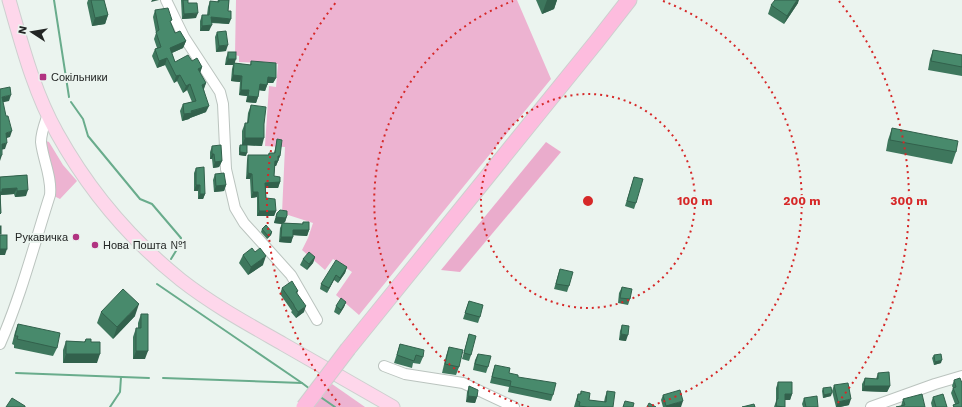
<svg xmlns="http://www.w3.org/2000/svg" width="962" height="407" font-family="'Work Sans',sans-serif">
  <rect width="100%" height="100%" fill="#ebf4ef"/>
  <g fill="#edb3d1">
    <polygon points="236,0 517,0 551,79 359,315 336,295 352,272 333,259 325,270 302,250 308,238 313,223 282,213 285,147 265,146 269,86 276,87 278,64 239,62 239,56 235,55"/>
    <polygon points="46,141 49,142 63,165 77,181 60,199 54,196 55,186"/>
    <polygon points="332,384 365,407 313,407"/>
  </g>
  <polygon fill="#eaaccc" points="546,142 561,152 460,272 441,270"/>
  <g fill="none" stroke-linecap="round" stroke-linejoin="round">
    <g stroke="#69ac8c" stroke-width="2">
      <polyline points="54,0 69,97"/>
      <polyline points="71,102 83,119 88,136 140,199 152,204 181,238 179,246 171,259"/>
      <polyline points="157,284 302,383"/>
      <polyline points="16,373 149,378"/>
      <polyline points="163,378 302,383 310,389"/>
      <polyline points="319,396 335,407"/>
      <polyline points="110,407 120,392 121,377"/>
    </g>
    <defs>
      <g id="minor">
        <polyline points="166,0 184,37 220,92 223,104 226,169 235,208 244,223 291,275 317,320"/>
        <path d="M0,344c21,-48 34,-99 50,-149 2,-18 -7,-35 -9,-53 0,-10 4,-19 7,-28"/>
        <polyline points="384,366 405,374 463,383 514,407"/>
        <polyline points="871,407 935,384 962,376"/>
      </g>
      <path id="major" d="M9,0c13,45 25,92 48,133 31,56 74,107 124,147 32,25 67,44 102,64 37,21 74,42 110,63"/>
      <polyline id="highway" points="348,349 597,41 629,0"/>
    </defs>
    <use href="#minor" stroke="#bbc4bf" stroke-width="12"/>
    <use href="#major" stroke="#cecfcf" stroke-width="15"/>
    <use href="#highway" stroke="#cecfcf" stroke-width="17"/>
    <use href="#minor" stroke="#fff" stroke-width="10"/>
    <use href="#major" stroke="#fed7eb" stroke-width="13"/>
    <use href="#highway" stroke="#fdbcde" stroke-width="15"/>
    <defs>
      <polyline id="highway-bridge" points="304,407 348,349"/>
    </defs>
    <use href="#highway-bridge" stroke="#cecfcf" stroke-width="17" stroke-linecap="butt"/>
    <use href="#highway-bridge" stroke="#fdbcde" stroke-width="15"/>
  </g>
  <g fill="#3e775d">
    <polygon points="88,0 104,0 108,15 105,24 92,26 87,3"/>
    <polygon points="181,0 188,0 188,3 196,18 182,19"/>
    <polygon points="218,0 229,0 228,11 229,24 211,23 209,31 200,31 200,21 202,15 207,15 208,7 210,1 217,2"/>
    <polygon points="536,0 557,0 554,9 542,14"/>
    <polygon points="798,3 784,24 768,14 771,5"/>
    <polygon points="155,10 171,24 175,33 186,41 183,48 172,53 175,62 192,61 202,67 200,73 206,83 204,89 206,112 190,118 189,119 182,121 180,111 183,104 192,102 187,90 183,93 177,81 174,83 165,65 157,68 152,56 155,49 157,48 154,39 156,33 153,17"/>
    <polygon points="217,32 226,51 216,52 215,37"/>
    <polygon points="933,50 962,55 962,76 928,70 930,59"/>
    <polygon points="228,52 235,63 250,65 251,61 276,78 273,83 268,83 265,91 259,90 258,97 256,103 246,102 247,96 239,95 240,82 231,81 232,69 233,65 225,65 226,58"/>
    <polygon points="251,105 262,146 246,145 246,156 239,155 239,148 240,145 242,145 242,131 245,123 247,123 248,113"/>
    <polygon points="892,128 956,152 952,164 886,151 888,140"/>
    <polygon points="277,139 280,156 276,166 275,166 274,176 280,182 278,188 266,188 266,198 276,211 274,216 257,216 257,197 251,198 250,179 246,179 247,160 248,155 268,155 269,153 274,153 276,145"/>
    <polygon points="212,146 222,161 219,167 213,168 212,159 210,159 210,152"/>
    <polygon points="196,168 205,194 203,199 198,199 198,191 194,191 194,173"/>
    <polygon points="215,174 226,185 224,191 214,192 213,180"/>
    <polygon points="27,175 26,196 15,197 14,194 1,195 0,196 0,177"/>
    <polygon points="634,177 636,203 634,209 625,206"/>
    <polygon points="277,213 287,216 285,222 283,223 302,224 303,222 309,230 307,236 293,235 291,243 279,242 280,228 282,224 274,223 275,219"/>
    <polygon points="262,229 272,232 271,235 267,239 261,232"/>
    <polygon points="243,255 263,265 248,275 239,263"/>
    <polygon points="315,257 313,263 307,270 300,265 303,259"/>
    <polygon points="347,267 345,273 338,283 334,280 327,293 320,289 321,284"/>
    <polygon points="560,269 569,286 567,292 554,289 558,275"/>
    <polygon points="622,287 630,299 628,305 618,303 619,293"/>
    <polygon points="282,288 298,291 297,294 304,312 296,318 291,312 292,311 280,294"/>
    <polygon points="469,301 480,317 478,323 463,319"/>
    <polygon points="346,302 344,307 339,315 334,312 336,306"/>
    <polygon points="101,312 135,316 113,339 97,323"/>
    <polygon points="141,314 145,359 133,359 133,337 136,328 138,328 138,323"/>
    <polygon points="18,324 57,348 53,356 14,348 14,345 12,344 15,332"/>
    <polygon points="622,325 626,341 619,340 620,331"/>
    <polygon points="469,334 471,355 469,361 462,359"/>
    <polygon points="86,339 91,342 97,363 63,363 63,350 66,341 84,342"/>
    <polygon points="400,344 423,357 420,364 413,363 412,368 394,363"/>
    <polygon points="449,347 459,367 456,375 442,373 446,356"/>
    <polygon points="478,354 488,367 486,373 473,370 475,360"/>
    <polygon points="934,355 941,363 934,365 932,358"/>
    <polygon points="495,365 509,373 553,395 551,401 508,392 509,387 490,383 493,371"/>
    <polygon points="878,373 890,386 887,392 862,391 862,384 865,378 876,379"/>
    <polygon points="954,380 962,407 953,407 953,405 955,404 951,393 953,388 952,386"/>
    <polygon points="778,382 792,394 790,400 785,400 785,407 774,407 776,401 776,388"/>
    <polygon points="834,385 849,405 840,407 836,407 832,391"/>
    <polygon points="469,386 477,397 475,403 466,402 467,392"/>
    <polygon points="823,388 831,396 823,398 822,391"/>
    <polygon points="581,391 589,400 604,402 605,397 607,391 613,407 574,407 576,400 578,394 580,394"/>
    <polygon points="663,395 681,407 663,407 661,400"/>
    <polygon points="933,397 947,407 932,407 931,403"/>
    <polygon points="804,398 818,407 803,407 802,404"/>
    <polygon points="903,399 925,407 901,406"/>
  </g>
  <g fill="#32614c">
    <polygon points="152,0 159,0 151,2"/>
    <polygon points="547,0 557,0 554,9 542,14"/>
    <polygon points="797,0 799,0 798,3 784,24 787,16"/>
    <polygon points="198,13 196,18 182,19 184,14"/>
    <polygon points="108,15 105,24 92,26 95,18"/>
    <polygon points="211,17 231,19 229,24 209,22"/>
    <polygon points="212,25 209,31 200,31 202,26"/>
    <polygon points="186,41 183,48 167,55 170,48"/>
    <polygon points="228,45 226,51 216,52 219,46"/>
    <polygon points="167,58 165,65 157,68 159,61"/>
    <polygon points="228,59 236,59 234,65 234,63 233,65 225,65"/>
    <polygon points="202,67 200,73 198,69"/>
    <polygon points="180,75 177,81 174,83 176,76"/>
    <polygon points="233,75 242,76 240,82 231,81"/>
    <polygon points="268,77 276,78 273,83 266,83"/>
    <polygon points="206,83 203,90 202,85"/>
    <polygon points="190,84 187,90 183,93 186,86"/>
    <polygon points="260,84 267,85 265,91 258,90"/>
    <polygon points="241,90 249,90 247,96 239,95"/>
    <polygon points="11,95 9,101 0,103 2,97"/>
    <polygon points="248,96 258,97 256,103 246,102"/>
    <polygon points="209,106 206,112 190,118 189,119 182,121 184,114"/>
    <polygon points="12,131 10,137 4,139 6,133"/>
    <polygon points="245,138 264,138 262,146 242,145"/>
    <polygon points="7,143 5,149 0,150 2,144"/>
    <polygon points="240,152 247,153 246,156 239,155"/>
    <polygon points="212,154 214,154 212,159 210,159"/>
    <polygon points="2,155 0,161 0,156"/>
    <polygon points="278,156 280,156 276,166 273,166 275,161"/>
    <polygon points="222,161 219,167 213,168 215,162"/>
    <polygon points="248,173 252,174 250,179 246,179"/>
    <polygon points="280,182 278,188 264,188 265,183"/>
    <polygon points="196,185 200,185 198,191 194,191"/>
    <polygon points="226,185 224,191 214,192 216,186"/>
    <polygon points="17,188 14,194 1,195 0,197 0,192 2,189"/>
    <polygon points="28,190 26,196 15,197 17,191"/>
    <polygon points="253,192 258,192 257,197 251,198"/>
    <polygon points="200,194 205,194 203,199 198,199"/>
    <polygon points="259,211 276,211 274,216 257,216"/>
    <polygon points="287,216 285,222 282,224 274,223 276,217"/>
    <polygon points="293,230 309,230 307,236 291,235"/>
    <polygon points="272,232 271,235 267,239 268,236"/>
    <polygon points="281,237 293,237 291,243 279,242"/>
    <polygon points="0,249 7,249 5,255 0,255"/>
    <polygon points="266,256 263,265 248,275 251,267"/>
    <polygon points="315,257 313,263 307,270 309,264"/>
    <polygon points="347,267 345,273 338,283 340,278"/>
    <polygon points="336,275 334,280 327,293 329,288"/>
    <polygon points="346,302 344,307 339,315 341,310"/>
    <polygon points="139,304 135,316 113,339 117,327"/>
    <polygon points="306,306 304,312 296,318 298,312"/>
    <polygon points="621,334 628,335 626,341 619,340"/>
    <polygon points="136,351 148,351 145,359 133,359"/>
    <polygon points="66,354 100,354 97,363 63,363"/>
    <polygon points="942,360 941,363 934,365 935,362"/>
    <polygon points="864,386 890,386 887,392 862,391"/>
    <polygon points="832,393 831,396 823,398 824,395"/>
    <polygon points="785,394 792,394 790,400 783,400"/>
    <polygon points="468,396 477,397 475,403 466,402"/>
    <polygon points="851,399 849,405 840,407 836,407 838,402"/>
    <polygon points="683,401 681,407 666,407 666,406"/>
  </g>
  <g fill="#488a6c" stroke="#32614c">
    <polygon points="91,0 104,0 108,15 95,18"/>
    <polygon points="183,0 188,0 188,3 197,3 198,13 184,14"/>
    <polygon points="219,0 229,0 228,11 231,11 231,19 211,17 212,25 202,26 202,15 209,15 210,1 219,2"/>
    <polygon points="775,0 797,0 787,16 771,5"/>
    <polygon points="168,8 172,20 170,21 175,33 180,31 186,41 170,48 175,62 188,55 192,61 197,58 202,67 198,69 206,83 202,85 209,106 191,111 192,113 184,114 183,104 196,101 190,84 186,86 180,75 176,76 167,58 159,61 155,49 161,47 156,32 159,30 155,10"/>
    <polygon points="226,31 228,45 219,46 217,32"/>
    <polygon points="933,50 962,55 962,67 931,61"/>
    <rect x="228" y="52" width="8" height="7"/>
    <polygon points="251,61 276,63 276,78 268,77 267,85 260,84 258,97 248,96 249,90 241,90 242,76 233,75 234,63 251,65"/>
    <polygon points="10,87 11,95 2,97 6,116 8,116 12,131 6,133 7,143 2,144 2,155 0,156 0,89"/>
    <polygon points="251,105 266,107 264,124 264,138 245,138 245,123 248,123"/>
    <polygon points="892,128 958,141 956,152 890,140"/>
    <polygon points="277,139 282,140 280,156 278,156 278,161 275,161 274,176 280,177 280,182 265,183 266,198 275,199 276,211 259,211 258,192 253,192 252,174 248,173 248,155 269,155 269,153 275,153"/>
    <polygon points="221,145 222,161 215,162 214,154 212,154 212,146"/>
    <polygon points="240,145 247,145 247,153 240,152"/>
    <polygon points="204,167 205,194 200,194 200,185 196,185 196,168"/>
    <polygon points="224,173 226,185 216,186 215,174"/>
    <polygon points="27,175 28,190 17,191 17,188 2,189 2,192 0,192 0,177"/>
    <polygon points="634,177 643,179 636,203 627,201"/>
    <polygon points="0,193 1,213 0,214"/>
    <polygon points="280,210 287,211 287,216 285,218 276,217 277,213"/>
    <polygon points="303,222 309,222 309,230 293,230 293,237 281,237 282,223 303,224"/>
    <polygon points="266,225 272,232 268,236 262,229"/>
    <rect x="0" y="226" width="1" height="8"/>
    <rect x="0" y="235" width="7" height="14"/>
    <polygon points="252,248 255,252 260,248 266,256 251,267 243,255"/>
    <polygon points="309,252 315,257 309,264 303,259"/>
    <polygon points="336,260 347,267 340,278 336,275 329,288 321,284"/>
    <polygon points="560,269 573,272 569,286 556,284"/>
    <polygon points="292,281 298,291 296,292 306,306 298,312 294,306 294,305 282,288"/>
    <polygon points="622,287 632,289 630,299 620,298"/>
    <polygon points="123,289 139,304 117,327 101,312"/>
    <polygon points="341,298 346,302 341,310 336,306"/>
    <polygon points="469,301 483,305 480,317 465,313"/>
    <polygon points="141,314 148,314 148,351 136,351 136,328 141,328"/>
    <polygon points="18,324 60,333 57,348 17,339 18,336 15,336"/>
    <polygon points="622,325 629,326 628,335 621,334"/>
    <polygon points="469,334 476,336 471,355 464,353"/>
    <polygon points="86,339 91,339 91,342 100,342 100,354 66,354 66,341 85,342"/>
    <polygon points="400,344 424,350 423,357 416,355 414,361 397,355"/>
    <polygon points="449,347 463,350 459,367 445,364"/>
    <polygon points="478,354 491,356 488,367 475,364"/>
    <polygon points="941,354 942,360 935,362 934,355"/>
    <polygon points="495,365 510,368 509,373 518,375 518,377 556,383 553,395 510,386 511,381 492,377"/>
    <polygon points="889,372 890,386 864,386 865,378 878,379 878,373"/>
    <polygon points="960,378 962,383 962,407 954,407 953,405 959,403 953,388 956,387 954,380"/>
    <polygon points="778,382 792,382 792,394 785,394 785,407 776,406 777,399 778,399"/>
    <polygon points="848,383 851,399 838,402 834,385"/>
    <polygon points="469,386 478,390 477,397 468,396"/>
    <polygon points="831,387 832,393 824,395 823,388"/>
    <polygon points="680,390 683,401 666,406 663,395"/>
    <polygon points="581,391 590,393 589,400 606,402 607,391 615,392 613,407 587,407 579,406 580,402 577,401 578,394 581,394"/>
    <polygon points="922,394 925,407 896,407 905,405 903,399"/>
    <polygon points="943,394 947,407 936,407 933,397"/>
    <polygon points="817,396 818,407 806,407 804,398"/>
    <polygon points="12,398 25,406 25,407 6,407"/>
    <polygon points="625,401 634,403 633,407 623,407"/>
    <polygon points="649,403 656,407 647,407"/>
    <polygon points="754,404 755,407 742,407"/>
  </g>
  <g fill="none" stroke="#d62828" stroke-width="2" stroke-dasharray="2 4">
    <circle cx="588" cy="201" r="107"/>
    <path d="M529 407A214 214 0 0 1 513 1M663 1A214 214 0 0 1 647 407"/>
    <path d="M340 405A321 321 0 0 1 337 1M839 1A321 321 0 0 1 836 405"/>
  </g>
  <g fill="#b13381" stroke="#ebf4ef" stroke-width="1.5">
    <rect x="39" y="73" width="8" height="8" rx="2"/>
    <circle cx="76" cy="237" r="4"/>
    <circle cx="95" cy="245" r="4"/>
  </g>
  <g text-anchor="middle" stroke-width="4" stroke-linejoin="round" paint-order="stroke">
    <g font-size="11" fill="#222524" stroke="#ebf4ef" text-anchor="start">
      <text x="51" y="81">Сокільники</text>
      <text x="68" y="241" text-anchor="end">Рукавичка</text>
      <text x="103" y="249">Нова Пошта №1</text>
    </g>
  </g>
  <circle cx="588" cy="201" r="6" fill="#d62828" stroke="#ebf4ef" stroke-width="2"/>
  <g font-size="12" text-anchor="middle" font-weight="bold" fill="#d62828" stroke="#ebf4ef" stroke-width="4" stroke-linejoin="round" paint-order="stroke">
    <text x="695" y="205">100 m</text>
    <text x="802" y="205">200 m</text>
    <text x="909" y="205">300 m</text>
  </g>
  <g transform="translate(32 32) rotate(282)" stroke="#ebf4ef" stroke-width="3" paint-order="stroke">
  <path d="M0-3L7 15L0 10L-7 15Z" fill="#222524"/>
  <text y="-6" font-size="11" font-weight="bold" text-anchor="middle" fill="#222524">N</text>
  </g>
</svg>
